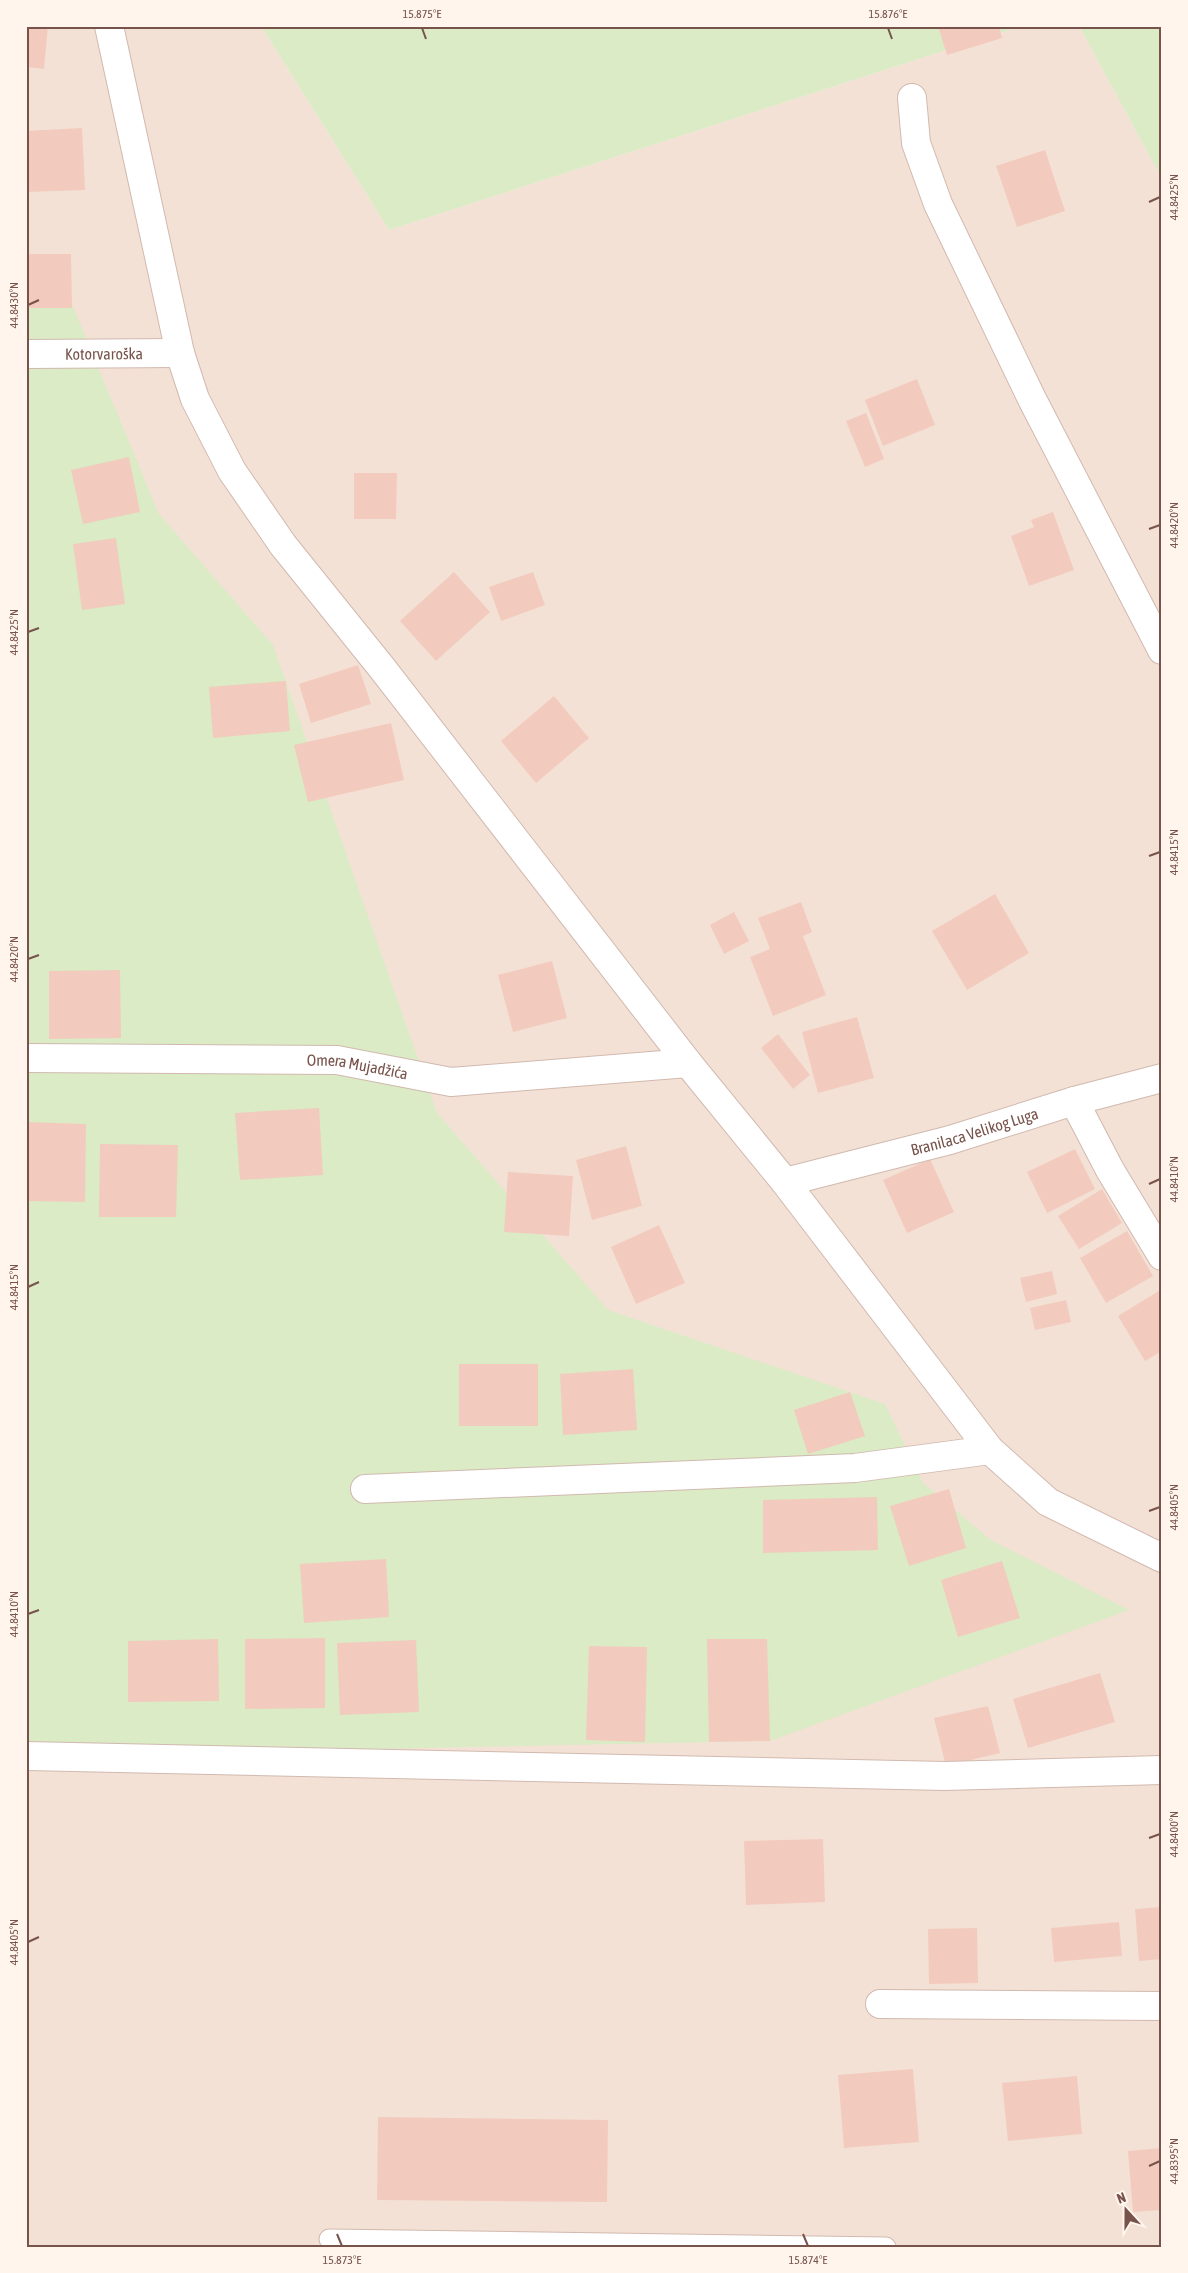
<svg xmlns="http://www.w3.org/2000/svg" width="1188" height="2273" font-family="'Asap Condensed',sans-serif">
  <rect width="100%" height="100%" fill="#fdf1e7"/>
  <polygon fill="#f4e1d5" points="26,26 261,26 389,230 1021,26 1079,26 1162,179 1162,2247 26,2247"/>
  <g fill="#daebc5">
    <polygon points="261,26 1021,26 389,230"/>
    <polygon points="1079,26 1162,26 1162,179"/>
    <polygon points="26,260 64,285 159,514 273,645 437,1113 608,1310 885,1404 923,1483 991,1540 1129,1610 770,1741 26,1756"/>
  </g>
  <g fill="#f2cbbe">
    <polygon points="26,26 48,26 44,69 26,67"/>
    <polygon points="938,26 999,26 1002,38 947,55"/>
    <polygon points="82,128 85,190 26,192 26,131"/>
    <polygon points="1045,150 1065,211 1017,227 996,166"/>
    <polygon points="26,254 71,254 72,308 26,308"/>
    <polygon points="917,379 935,425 883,446 865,400"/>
    <polygon points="866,413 884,459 865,467 846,421"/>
    <polygon points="129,457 140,512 83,524 71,470"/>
    <polygon points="354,473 397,473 396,519 354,519"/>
    <polygon points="1053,512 1074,570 1029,586 1011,536 1034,527 1031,520"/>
    <polygon points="116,538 125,604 82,610 73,544"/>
    <polygon points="454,572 490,612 436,661 400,621"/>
    <polygon points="533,572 545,605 501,621 489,587"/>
    <polygon points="358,665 371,704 311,723 299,684"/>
    <polygon points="286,681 290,731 213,738 209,687"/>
    <polygon points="554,696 589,738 536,783 501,741"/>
    <polygon points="391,723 404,780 308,802 294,745"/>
    <polygon points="995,894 1029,953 967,990 932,931"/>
    <polygon points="801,902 812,932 803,936 826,995 773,1016 750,957 770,949 758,918"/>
    <polygon points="734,912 749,941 724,954 710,925"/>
    <polygon points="552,961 567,1018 513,1032 498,975"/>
    <polygon points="120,970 121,1038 49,1039 49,971"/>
    <polygon points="857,1017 874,1078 818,1093 802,1032"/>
    <polygon points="778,1034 810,1075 793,1089 761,1048"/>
    <polygon points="319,1108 323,1175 240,1180 235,1113"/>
    <polygon points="26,1122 86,1124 85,1202 26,1201"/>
    <polygon points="100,1144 178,1145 176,1217 99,1217"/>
    <polygon points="626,1146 642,1206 592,1220 576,1160"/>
    <polygon points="1075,1149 1095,1189 1047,1213 1027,1172"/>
    <polygon points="930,1159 954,1212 907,1233 883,1180"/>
    <polygon points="508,1172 573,1176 569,1236 504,1232"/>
    <polygon points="1102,1189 1122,1223 1079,1249 1058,1216"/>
    <polygon points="659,1225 685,1283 636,1304 611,1247"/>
    <polygon points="1127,1231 1153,1276 1106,1303 1080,1258"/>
    <polygon points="1052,1271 1057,1294 1026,1302 1020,1278"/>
    <polygon points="1162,1289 1162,1351 1145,1361 1118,1316"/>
    <polygon points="1066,1300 1071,1322 1035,1330 1030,1308"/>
    <rect x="459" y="1364" width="79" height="62"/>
    <polygon points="633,1369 637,1430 563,1435 560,1374"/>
    <polygon points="850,1392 865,1436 808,1454 794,1410"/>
    <polygon points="949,1489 966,1548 909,1566 890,1506"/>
    <polygon points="877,1497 878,1550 763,1553 763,1500"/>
    <polygon points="386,1559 389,1617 304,1623 300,1564"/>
    <polygon points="1002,1561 1020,1618 958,1637 941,1580"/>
    <polygon points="325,1638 325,1708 245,1709 245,1639"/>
    <polygon points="218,1639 219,1701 128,1702 128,1641"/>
    <polygon points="707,1639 767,1639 770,1741 709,1742"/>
    <polygon points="416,1640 419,1712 340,1715 337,1643"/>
    <polygon points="589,1646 647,1647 645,1742 586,1740"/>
    <polygon points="1100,1673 1115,1722 1028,1748 1013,1699"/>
    <polygon points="988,1706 1000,1753 946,1766 934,1718"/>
    <polygon points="823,1839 825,1902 746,1905 744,1841"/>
    <polygon points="1162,1907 1162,1959 1139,1961 1135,1909"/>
    <polygon points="1119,1922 1122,1956 1054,1962 1051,1928"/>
    <polygon points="977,1928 978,1983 929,1984 928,1929"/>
    <polygon points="913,2069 919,2142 844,2148 838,2075"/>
    <polygon points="1077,2076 1082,2134 1008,2141 1002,2083"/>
    <polygon points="378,2117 608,2120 607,2202 377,2200"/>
    <polygon points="1162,2148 1162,2210 1133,2212 1128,2151"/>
  </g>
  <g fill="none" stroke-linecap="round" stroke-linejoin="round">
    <defs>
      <polyline id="service" points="329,2239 886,2247"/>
      <g id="minor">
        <polyline points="109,26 180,353 195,399 232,471 283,545 382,668 688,1063 785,1182 990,1450 1048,1502 1162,1558"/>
        <polyline points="912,98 916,143 938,204 1033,401 1162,650"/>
        <path id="s1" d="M26,354l154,-1"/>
        <path id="s2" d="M26,1058l311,2 114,22 237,-19"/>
        <polyline points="1074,1101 1110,1170 1162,1256"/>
        <path id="s3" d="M785,1182l165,-42 124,-39 88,-23"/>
        <polyline points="365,1489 855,1468 990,1450"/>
        <polyline points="26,1756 945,1776 1162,1770"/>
        <polyline points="880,2004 1162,2006"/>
      </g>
    </defs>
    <use href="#service" stroke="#d1b9af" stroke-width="21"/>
    <use href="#minor" stroke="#d1b9af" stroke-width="30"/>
    <use href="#service" stroke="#fff" stroke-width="19"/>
    <use href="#minor" stroke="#fff" stroke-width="28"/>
  </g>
  <path fill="none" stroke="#77534b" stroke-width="2" d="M422,28l4,11M888,28l4,11M1149,202l11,-5M28,305l11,-5M1149,529l11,-4M28,632l11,-4M1149,856l11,-4M28,959l11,-4M1149,1184l11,-5M28,1287l11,-5M1149,1511l11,-4M28,1614l11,-4M1149,1838l11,-4M28,1942l11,-5M1149,2166l11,-5M337,2234l5,12M803,2234l5,12"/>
  <g text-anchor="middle" stroke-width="4.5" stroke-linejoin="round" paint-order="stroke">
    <g font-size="16" fill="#77534b" stroke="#fff5ed">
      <text dy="6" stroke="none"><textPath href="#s1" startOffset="78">Kotorvaroška</textPath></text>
      <text dy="6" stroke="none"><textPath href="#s2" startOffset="332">Omera Mujadžića</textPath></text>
      <text dy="6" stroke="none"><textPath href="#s3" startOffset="196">Branilaca Velikog Luga</textPath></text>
    </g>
  </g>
  <rect width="1188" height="2273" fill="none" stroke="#fff5ed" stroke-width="55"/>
  <g transform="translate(1126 2210) rotate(339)" stroke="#fff5ed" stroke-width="4" paint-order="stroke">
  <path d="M0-4L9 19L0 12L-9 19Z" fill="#77534b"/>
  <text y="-8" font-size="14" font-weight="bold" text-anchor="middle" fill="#77534b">N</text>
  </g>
  <rect x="28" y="28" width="1132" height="2218" fill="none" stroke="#77534b" stroke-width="2"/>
  <g font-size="12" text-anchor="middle" fill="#77534b">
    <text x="422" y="18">15.875°E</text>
    <text x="888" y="18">15.876°E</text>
    <text transform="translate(1174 197) rotate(-90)" y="4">44.8425°N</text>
    <text transform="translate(14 305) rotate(-90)" y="4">44.8430°N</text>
    <text transform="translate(1174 525) rotate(-90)" y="4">44.8420°N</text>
    <text transform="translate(14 632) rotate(-90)" y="4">44.8425°N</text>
    <text transform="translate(1174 852) rotate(-90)" y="4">44.8415°N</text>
    <text transform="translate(14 959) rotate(-90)" y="4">44.8420°N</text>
    <text transform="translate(1174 1179) rotate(-90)" y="4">44.8410°N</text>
    <text transform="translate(14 1287) rotate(-90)" y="4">44.8415°N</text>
    <text transform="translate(1174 1507) rotate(-90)" y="4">44.8405°N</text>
    <text transform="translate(14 1614) rotate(-90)" y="4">44.8410°N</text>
    <text transform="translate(1174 1834) rotate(-90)" y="4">44.8400°N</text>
    <text transform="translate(14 1942) rotate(-90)" y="4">44.8405°N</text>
    <text transform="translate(1174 2161) rotate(-90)" y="4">44.8395°N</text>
    <text x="342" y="2264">15.873°E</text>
    <text x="808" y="2264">15.874°E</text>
  </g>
</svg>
